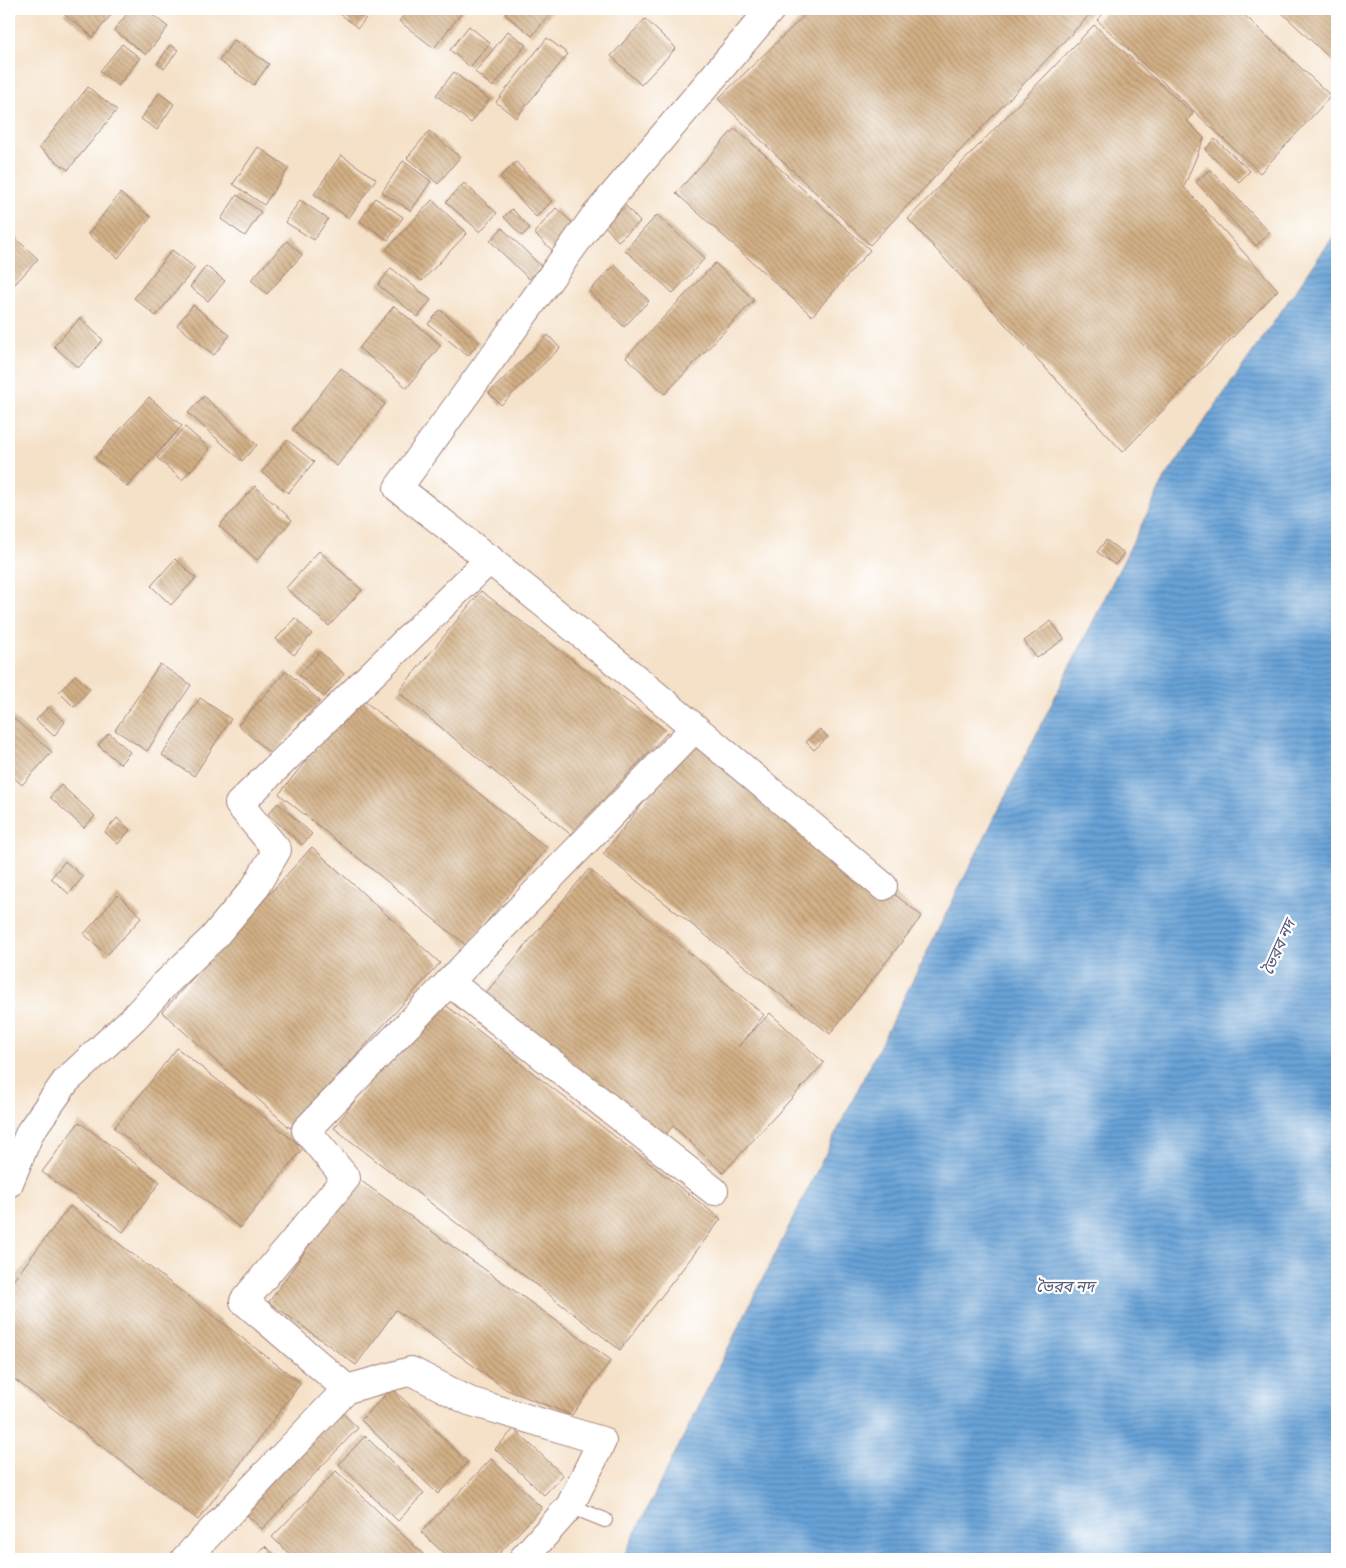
<svg xmlns="http://www.w3.org/2000/svg" width="1346" height="1568" font-family="Itim,'Noto Sans Bengali',sans-serif">
  <defs>
    <pattern id="water-rules" width="6" height="5" patternUnits="userSpaceOnUse" patternTransform="scale(1.25)"><rect width="6" height="5" fill="#67a2d7"/><path d="M0 2.5h6" fill="none" stroke="#5783af"/></pattern>
    <pattern id="building-back-hatch" width="6" height="6" patternUnits="userSpaceOnUse" patternTransform="scale(1.25)"><rect width="6" height="6" fill="#d2b086"/><path d="M-1 5l2 2M0 0l6 6M5-1l2 2" fill="none" stroke="#ac8f6e"/></pattern>
  </defs>
  <rect width="100%" height="100%" fill="#fff"/>
  <filter id="ink" filterUnits="userSpaceOnUse"><feTurbulence type="fractalNoise" baseFrequency=".02" numOctaves="2"/><feDisplacementMap in="SourceGraphic" scale="10" xChannelSelector="R" yChannelSelector="G"/><feConvolveMatrix kernelMatrix="1 2 1 2 8 2 1 2 1" color-interpolation-filters="sRGB"/></filter>
  <filter id="wash" filterUnits="userSpaceOnUse"><feTurbulence type="fractalNoise" baseFrequency=".0096" numOctaves="4" result="noise"/><feDisplacementMap in="SourceGraphic" scale="20" xChannelSelector="R" yChannelSelector="G"/><feGaussianBlur stdDeviation="1.12" result="paint"/><feColorMatrix in="noise" values="0 0 0 0 0 0 0 0 0 0 0 0 0 0 0 0 0 1.4 0 .05"/><feComposite in="paint" operator="in"/></filter>
  <g filter="url(#wash)">
    <rect width="100%" height="100%" fill="#f5e1c8"/>
    <polygon fill="url(#water-rules)" stroke="#586081" points="1337,231 1337,1559 622,1559 1165,478"/>
    <g id="blocks">
      <g fill="url(#building-back-hatch)">
        <polygon points="68,9 116,9 93,37 64,14"/>
        <polygon points="131,9 145,9 168,27 146,55 114,30"/>
        <polygon points="334,9 373,9 358,28"/>
        <polygon points="409,9 460,9 463,11 434,48 399,21"/>
        <polygon points="509,9 554,9 532,36 505,14"/>
        <polygon points="811,9 1095,9 870,245 718,99"/>
        <polygon points="1108,9 1238,9 1331,96 1260,173 1097,20"/>
        <polygon points="1278,9 1337,9 1337,65"/>
        <polygon points="645,19 676,48 641,85 611,56"/>
        <polygon points="1094,25 1193,113 1187,121 1204,138 1184,187 1278,290 1123,452 908,219"/>
        <polygon points="469,26 490,43 470,67 450,50"/>
        <polygon points="508,31 526,45 493,87 475,72"/>
        <polygon points="547,38 568,54 516,118 496,102"/>
        <polygon points="234,40 269,64 254,85 219,61"/>
        <polygon points="122,44 140,58 118,86 100,71"/>
        <polygon points="170,45 178,50 164,69 157,64"/>
        <polygon points="454,72 489,100 471,123 436,95"/>
        <polygon points="88,87 117,110 68,170 39,148"/>
        <polygon points="159,93 174,104 157,130 141,119"/>
        <polygon points="735,128 870,250 812,316 676,193"/>
        <polygon points="429,131 460,157 438,184 407,158"/>
        <polygon points="1215,139 1250,171 1239,182 1205,150"/>
        <polygon points="258,147 289,168 264,205 233,184"/>
        <polygon points="341,155 376,179 349,218 314,194"/>
        <polygon points="403,161 431,181 411,211 382,192"/>
        <polygon points="516,162 552,201 536,217 500,177"/>
        <polygon points="1210,169 1270,233 1256,246 1196,182"/>
        <polygon points="464,183 497,213 480,232 446,202"/>
        <polygon points="120,193 151,217 118,258 88,234"/>
        <polygon points="237,195 261,212 245,236 221,219"/>
        <polygon points="375,198 403,217 388,240 360,221"/>
        <polygon points="300,200 328,219 314,240 285,222"/>
        <polygon points="432,200 467,233 422,281 387,249"/>
        <polygon points="626,206 640,222 618,241 604,225"/>
        <polygon points="556,208 576,226 553,251 534,233"/>
        <polygon points="512,209 530,228 522,236 504,217"/>
        <polygon points="657,215 705,258 673,293 625,250"/>
        <polygon points="502,228 541,266 529,279 490,241"/>
        <polygon points="12,235 38,259 15,284 9,279 9,239"/>
        <polygon points="287,241 302,255 267,294 251,280"/>
        <polygon points="172,250 195,268 156,316 134,298"/>
        <polygon points="715,263 754,300 665,394 626,357"/>
        <polygon points="615,265 649,301 624,327 589,291"/>
        <polygon points="206,266 225,281 208,301 190,287"/>
        <polygon points="391,268 431,300 418,317 378,285"/>
        <polygon points="193,305 230,335 214,355 177,325"/>
        <polygon points="394,306 441,345 407,388 359,348"/>
        <polygon points="440,310 479,342 468,356 428,324"/>
        <polygon points="80,318 103,340 78,368 54,346"/>
        <polygon points="548,335 560,348 501,405 489,393"/>
        <polygon points="341,368 385,404 337,466 292,430"/>
        <polygon points="204,396 257,445 242,461 188,413"/>
        <polygon points="149,397 182,426 127,487 95,458"/>
        <polygon points="185,427 210,449 182,480 157,458"/>
        <polygon points="287,440 314,462 288,493 262,472"/>
        <polygon points="255,486 292,520 257,560 219,526"/>
        <polygon points="1106,540 1124,553 1115,565 1097,552"/>
        <polygon points="319,551 362,590 329,626 286,588"/>
        <polygon points="175,559 196,578 171,605 151,586"/>
        <polygon points="481,591 668,732 570,834 398,692"/>
        <polygon points="295,618 312,634 294,655 276,639"/>
        <polygon points="1051,621 1064,639 1037,658 1024,641"/>
        <polygon points="320,652 344,674 324,697 299,675"/>
        <polygon points="160,664 191,685 147,751 115,730"/>
        <polygon points="286,671 320,701 272,755 238,725"/>
        <polygon points="75,675 90,689 74,707 59,692"/>
        <polygon points="358,696 547,848 467,946 279,794"/>
        <polygon points="200,698 231,719 194,776 162,755"/>
        <polygon points="48,707 65,722 54,736 36,720"/>
        <polygon points="11,716 52,752 22,785 9,773 9,719"/>
        <polygon points="820,729 828,737 814,750 806,742"/>
        <polygon points="109,733 130,752 120,764 98,745"/>
        <polygon points="696,736 922,916 830,1034 603,854"/>
        <polygon points="61,785 95,816 84,828 50,797"/>
        <polygon points="278,803 312,834 302,845 268,814"/>
        <polygon points="117,818 130,830 118,844 105,832"/>
        <polygon points="312,847 440,963 290,1128 162,1012"/>
        <polygon points="65,861 83,877 69,894 51,878"/>
        <polygon points="589,869 764,1015 738,1047 770,1013 824,1063 723,1173 673,1126 649,1154 474,1007"/>
        <polygon points="118,895 142,917 107,955 84,934"/>
        <polygon points="435,997 721,1219 620,1350 334,1128"/>
        <polygon points="177,1048 303,1148 240,1228 114,1128"/>
        <polygon points="79,1122 160,1182 123,1232 42,1172"/>
        <polygon points="357,1178 611,1360 572,1415 507,1390 396,1310 356,1365 269,1302"/>
        <polygon points="70,1206 301,1383 198,1520 9,1375 9,1286"/>
        <polygon points="392,1388 468,1462 438,1494 361,1420"/>
        <polygon points="337,1408 358,1428 262,1529 241,1509"/>
        <polygon points="514,1429 563,1475 544,1495 495,1449"/>
        <polygon points="365,1436 424,1493 398,1521 339,1464"/>
        <polygon points="491,1459 542,1508 494,1559 450,1559 421,1532"/>
        <polygon points="336,1471 428,1559 295,1559 272,1537"/>
        <polygon points="265,1546 279,1559 253,1559"/>
      </g>
    </g>
  </g>
  <g filter="url(#ink)">
    <use href="#blocks" fill-opacity="0" stroke="#a0807a" stroke-width="1"/>
    <g fill="none" stroke-linecap="round" stroke-linejoin="round">
      <defs>
        <polyline id="lane" points="570,1506 605,1520"/>
        <g id="street">
          <path d="M771,9l-179,211 -194,268c166,128 325,263 485,398"/>
          <polyline points="449,982 714,1191"/>
          <polyline points="9,1183 30,1132 66,1081 134,1018 165,984 213,938 254,889 277,850 239,804 490,559"/>
          <polyline points="347,1389 411,1371 469,1401 602,1441 570,1506"/>
          <polyline points="185,1559 347,1389 244,1301 346,1178 306,1130 695,728"/>
        </g>
        <polyline id="secondary" points="523,1559 570,1506"/>
      </defs>
      <use href="#lane" stroke="#a0807a" stroke-width="16"/>
      <use href="#street" stroke="#a0807a" stroke-width="30"/>
      <use href="#secondary" stroke="#a0807a" stroke-width="30"/>
      <use href="#lane" stroke="#fff" stroke-width="14"/>
      <use href="#street" stroke="#fff" stroke-width="28"/>
      <use href="#secondary" stroke="#fff" stroke-width="28"/>
    </g>
  </g>
  <g text-anchor="middle" stroke-width="4.5" stroke-linejoin="round" paint-order="stroke">
    <g font-size="16" font-style="italic" fill="#575a78" stroke="#fff">
      <text transform="translate(1278 947) rotate(-66)" y="6">ভৈরব নদ</text>
      <text x="1065" y="1292">ভৈরব নদ</text>
    </g>
  </g>
  <rect width="1346" height="1568" fill="none" stroke="#fff" stroke-width="30"/>
</svg>
